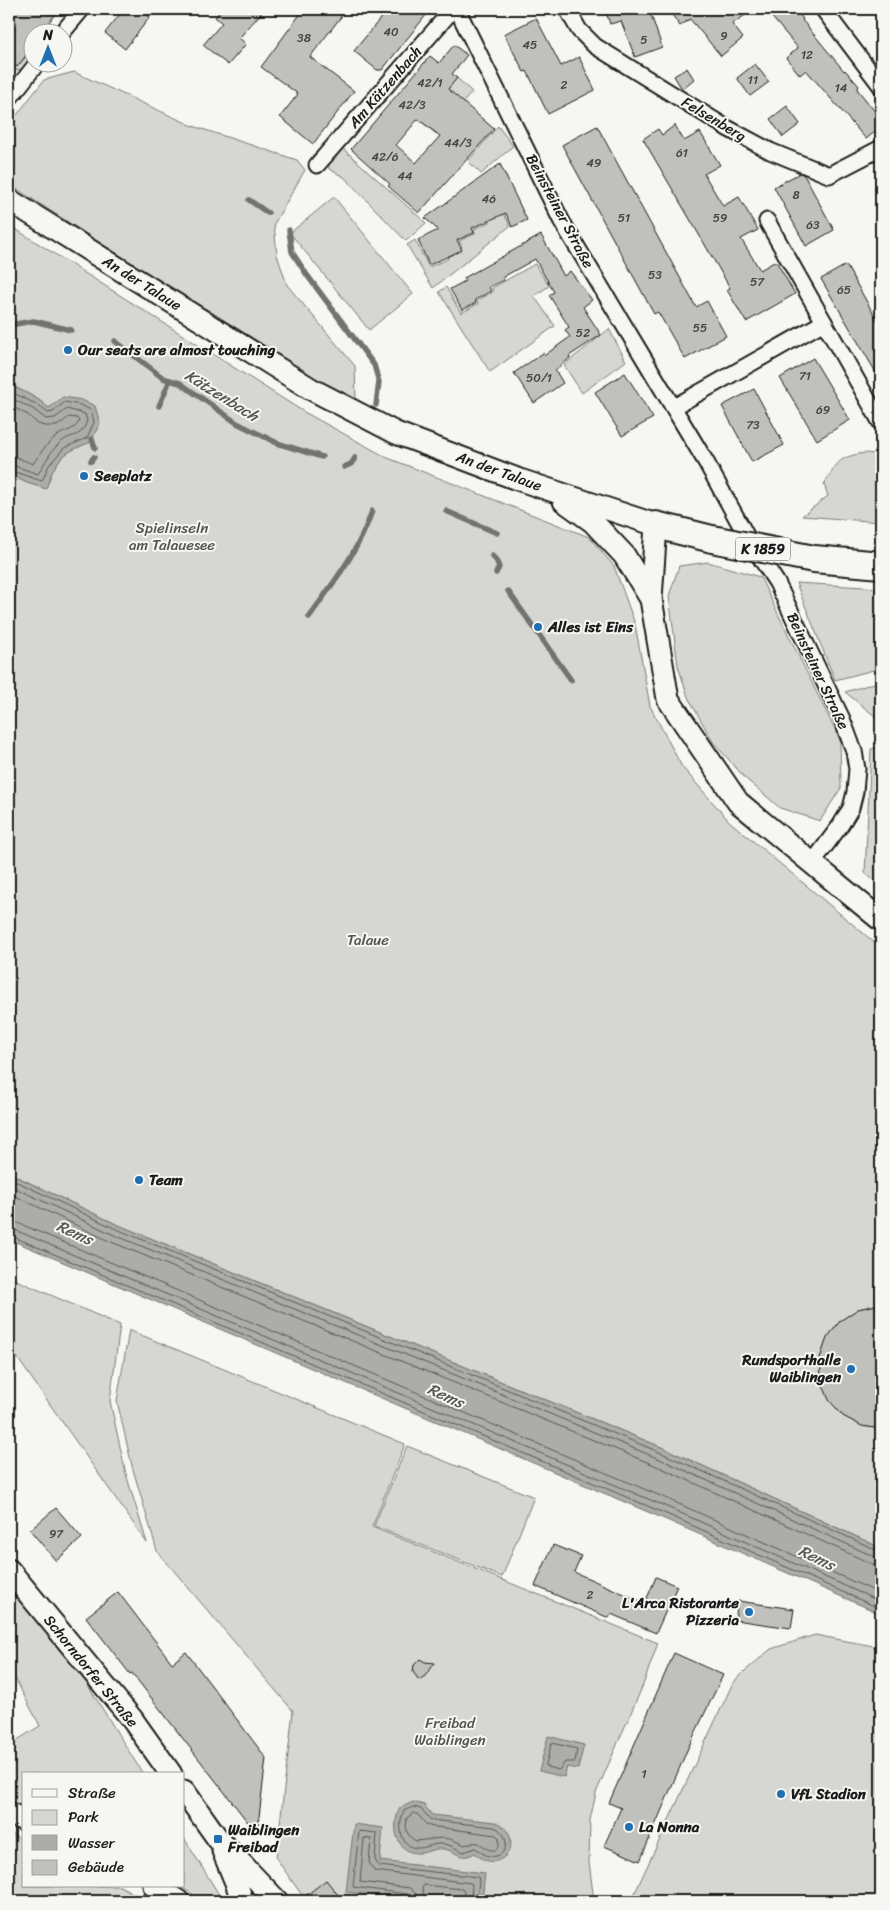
<svg xmlns="http://www.w3.org/2000/svg" width="890" height="1910" font-family="Sriracha,sans-serif">
  <rect width="100%" height="100%" fill="#f6f6f2"/>
  <filter id="ink" filterUnits="userSpaceOnUse"><feTurbulence type="fractalNoise" baseFrequency=".02" numOctaves="2"/><feDisplacementMap in="SourceGraphic" scale="10" xChannelSelector="R" yChannelSelector="G"/><feConvolveMatrix kernelMatrix="1 2 1 2 8 2 1 2 1" color-interpolation-filters="sRGB"/></filter>
  <g filter="url(#ink)">
    <g fill="#d6d6d2" stroke="#797977">
      <polygon points="31,51 32,52 32,60 26,68 9,72 9,60 17,67"/>
      <polygon points="74,72 193,126 297,160 305,170 274,224 277,255 287,285 355,366 356,401 299,371 9,184 9,125 44,80"/>
      <polygon points="457,78 472,92 436,134 421,121"/>
      <polygon points="498,126 513,146 481,174 468,161"/>
      <polygon points="340,146 426,223 406,241 344,177 329,169 328,161"/>
      <polygon points="334,197 413,294 369,330 290,233"/>
      <polygon points="502,209 510,226 433,288 407,245 415,240 429,267 448,259 446,254 462,247 459,241 475,234 474,229 490,222 488,216"/>
      <path d="M9,225l295,187 84,46 201,79 25,29 21,58 15,82 32,61 47,54 152,127v356l-23,5 -18,12 -13,17 -7,20 23,58 19,10 19,3v119l-215,-99 -550,-225 -107,-51v-699l18,9 19,5c10,-30 15,-34 45,-47l8,-18 -50,-14 -10,-9 -22,-12 -8,-2z"/>
      <polygon points="535,264 549,286 534,296 555,326 490,372 439,292 446,287 461,313 478,304 477,301 493,292 492,288"/>
      <polygon points="609,329 626,361 582,393 564,365"/>
      <path d="M865,453l11,1 2,2 3,-3v69l-79,-6 26,-20 -4,-12c15,-23 14,-27 41,-31z"/>
      <polygon points="708,562 760,577 840,740 841,788 820,821 780,808 746,779 713,742 688,697 678,666 669,596 679,566"/>
      <polygon points="796,583 881,588 881,668 835,680"/>
      <polygon points="881,681 881,721 845,692"/>
      <polygon points="881,747 881,887 865,873 871,749"/>
      <polygon points="9,1277 120,1325 110,1401 126,1474 147,1543 9,1346"/>
      <polygon points="129,1330 405,1444 372,1527 658,1643 643,1685 596,1793 590,1820 589,1862 594,1901 306,1901 276,1858 293,1711 157,1551 132,1466 117,1401"/>
      <polygon points="407,1446 534,1497 502,1577 374,1526"/>
      <polygon points="9,1585 26,1602 87,1684 143,1774 24,1774 24,1806 9,1801 9,1745 40,1726 9,1667"/>
      <polygon points="815,1635 873,1646 881,1652 881,1901 631,1901 731,1687 738,1677 771,1649"/>
      <polygon points="9,1833 24,1840 24,1886 120,1886 148,1901 9,1901"/>
      <polygon points="184,1838 223,1901 204,1901 179,1886 184,1886"/>
    </g>
    <g fill="#acaca9" stroke="#727271">
      <path d="M9,386c15,4 28,12 40,22l14,-11 19,3 13,6 5,17 -9,19c-30,12 -35,16 -45,47l-19,-6 -18,-9z"/>
      <polygon points="9,1173 116,1224 666,1449 881,1548 881,1614 662,1518 9,1239"/>
      <polygon points="548,1736 584,1745 578,1769 567,1767 564,1777 539,1771"/>
      <path d="M413,1802l11,3 8,10 63,7c34,13 7,58 -20,31 -16,9 -18,-3 -33,-4 -8,-1 -15,4 -23,4 -24,1 -28,-29 -19,-45z"/>
      <polygon points="354,1824 383,1828 380,1861 485,1873 482,1901 428,1901 346,1892"/>
    </g>
    <g fill="none" stroke-linecap="round" stroke-linejoin="round">
      <g stroke="#565654" stroke-width="1">
        <polyline points="9,391 36,404 48,413 53,412 65,402 80,405 91,410 94,422 87,438 64,448 49,465 42,481 9,470"/>
        <path d="M9,397l24,12 13,10 9,-1 12,-9 18,5 2,7c-7,19 -13,11 -26,21 -11,9 -16,21 -23,32l-29,-10"/>
        <path d="M9,405l19,10 10,9 7,2h12l12,-9 8,1 2,3c-4,10 -14,9 -22,15 -10,7 -18,19 -24,28l-17,-7 -7,-1"/>
        <polyline points="9,1178 114,1228 664,1454 881,1552"/>
        <polyline points="9,1185 112,1234 662,1460 875,1557 881,1558"/>
        <polyline points="9,1193 109,1241 659,1467 872,1564 881,1566"/>
        <polyline points="9,1221 18,1223 670,1500 881,1594"/>
        <polyline points="9,1229 15,1230 667,1507 881,1602"/>
        <polyline points="9,1235 664,1513 881,1609"/>
        <polygon points="552,1743 577,1749 575,1762 565,1762 559,1770 547,1767 546,1765"/>
        <path d="M414,1807l7,2 10,11 63,7c18,7 15,33 -5,29 -6,-1 -8,-5 -14,-8l-11,4c-8,-3 -14,-8 -22,-8 -8,-1 -16,4 -23,4 -19,1 -22,-24 -15,-37z"/>
        <path d="M414,1813c7,1 8,10 15,13l67,9 3,3v8l-3,4c-15,2 -11,-13 -31,-5l-15,-6 -9,-1 -25,3c-10,-5 -11,-13 -9,-23z"/>
        <polyline points="412,1901 411,1897 407,1894 353,1887 359,1831 377,1833 375,1860 379,1866 478,1877 479,1880 477,1901"/>
        <polyline points="418,1901 416,1894 410,1888 360,1882 364,1838 371,1839 369,1862 374,1871 471,1883 472,1885 471,1901"/>
        <polyline points="426,1901 422,1888 424,1885 462,1889 464,1891 463,1901"/>
      </g>
      <g stroke="#727271" stroke-width="5.5">
        <polyline points="249,200 268,213"/>
        <polyline points="289,230 292,252 307,275 374,365 379,382 376,405"/>
        <polyline points="9,325 34,321 71,330"/>
        <polyline points="115,341 163,378 180,383 237,423 277,443 322,457"/>
        <polyline points="159,406 170,380"/>
        <polyline points="92,439 95,448"/>
        <polyline points="91,461 94,457"/>
        <polyline points="344,467 351,464 355,458"/>
        <polyline points="446,511 497,533"/>
        <polyline points="492,556 496,560 499,567 496,573"/>
        <polyline points="508,591 571,680"/>
        <path d="M309,617c24,-34 50,-66 63,-106"/>
      </g>
    </g>
    <g fill="#c0c0bd" stroke="#1c1c1c" fill-rule="evenodd">
      <polygon points="9,9 60,9 49,22 52,25 45,32 32,32 32,48 17,67 9,60"/>
      <polygon points="124,9 138,9 150,17 125,49 105,33"/>
      <polygon points="222,9 265,9 239,38 246,44 228,65 203,45 222,23 215,17"/>
      <polygon points="304,9 347,9 310,57 354,91 313,144 280,117 298,94 261,67"/>
      <polygon points="388,9 431,9 382,70 377,70 354,51"/>
      <polygon points="605,9 649,9 662,47 635,57 621,21 610,24"/>
      <polygon points="668,9 754,9 732,24 743,38 721,56 690,19 680,26"/>
      <polygon points="765,9 795,9 803,19 802,20 844,71 845,70 859,86 857,89 881,119 881,127 866,139 806,70 800,75 786,58 798,48"/>
      <polygon points="536,18 561,66 579,57 595,90 548,114 527,71 524,72 504,34"/>
      <path d="M454,45l13,10 -15,19 5,4 -9,11 46,40 -75,84 -31,-27 2,-2 -39,-35 79,-93 9,7zM418,119l22,17 -24,27 -20,-18z"/>
      <polygon points="755,64 769,82 750,96 737,78"/>
      <polygon points="687,68 694,79 682,89 674,76"/>
      <polygon points="787,106 800,124 783,137 770,119"/>
      <polygon points="675,125 684,141 700,132 720,165 704,174 723,206 739,197 758,230 741,239 760,270 776,261 795,294 746,322 727,290 730,288 718,267 643,139 658,129 662,135"/>
      <polygon points="597,126 696,307 707,301 726,336 685,359 658,312 654,314 562,145"/>
      <polygon points="500,164 527,220 512,227 506,213 472,228 474,233 457,240 462,250 429,265 418,240 438,230 425,218"/>
      <polygon points="800,173 804,175 834,230 806,246 774,187"/>
      <polygon points="541,235 564,276 570,271 592,300 583,307 601,335 569,356 570,358 555,370 563,383 534,403 514,373 543,353 545,355 570,337 565,330 569,327 549,295 554,292 535,259 503,277 504,280 489,287 491,291 475,300 476,303 462,310 450,289 465,281 464,278"/>
      <polygon points="846,265 881,327 881,381 821,279"/>
      <polygon points="813,358 850,420 817,440 780,378"/>
      <polygon points="625,373 653,418 622,436 595,392"/>
      <polygon points="754,389 784,445 752,462 722,406"/>
      <polygon points="881,1304 881,1429 862,1426 843,1416 829,1400 821,1380 820,1358 827,1338 840,1321 858,1309"/>
      <polygon points="56,1508 82,1538 56,1561 30,1530"/>
      <polygon points="553,1545 581,1556 574,1572 645,1603 656,1577 677,1586 656,1633 611,1614 609,1618 535,1586"/>
      <polygon points="118,1592 172,1663 186,1652 266,1758 257,1834 132,1673 130,1674 86,1617"/>
      <polygon points="738,1601 794,1609 791,1628 735,1620"/>
      <polygon points="674,1653 723,1675 688,1748 640,1861 604,1846 621,1808 609,1803"/>
      <polygon points="420,1659 425,1662 435,1663 425,1676 419,1680 413,1672 414,1665"/>
      <polygon points="326,1880 343,1901 299,1901"/>
    </g>
    <g fill="none" stroke-linecap="round" stroke-linejoin="round">
      <defs>
        <g id="street">
          <polyline points="457,9 562,222 706,462 747,537 777,583 842,719 854,751 857,769 855,792 851,808 840,826 813,862"/>
          <polyline points="567,9 579,30 595,46 727,128 770,151 829,175 881,148"/>
          <polyline points="823,9 881,86"/>
          <polyline points="62,33 82,9"/>
          <polyline points="9,99 38,62"/>
          <polyline points="317,165 453,9"/>
          <polyline points="767,221 881,423"/>
          <polyline points="674,407 824,322"/>
        </g>
        <g id="secondary">
          <polyline points="9,200 311,389 396,433 517,479 656,525 651,599 668,699 738,802 881,920"/>
          <polyline points="564,501 593,522 624,555 651,599"/>
          <polyline points="9,1570 132,1719 171,1774"/>
          <polyline points="184,1791 218,1839 277,1901"/>
          <polyline points="9,1813 24,1820"/>
          <polyline points="223,1851 237,1885 242,1901"/>
          <polyline points="154,1886 178,1901"/>
        </g>
        <g id="highway">
          <polyline points="656,525 712,539"/>
          <polyline points="814,559 881,565"/>
        </g>
      </defs>
      <use href="#street" stroke="#1c1c1c" stroke-width="19"/>
      <use href="#secondary" stroke="#1c1c1c" stroke-width="25"/>
      <use href="#highway" stroke="#1c1c1c" stroke-width="30"/>
      <use href="#street" stroke="#f6f6f2" stroke-width="15"/>
      <use href="#secondary" stroke="#f6f6f2" stroke-width="21"/>
      <use href="#highway" stroke="#f6f6f2" stroke-width="26"/>
      <defs>
        <polyline id="highway-bridge" points="712,539 814,559"/>
      </defs>
      <use href="#highway-bridge" stroke="#1c1c1c" stroke-width="30" stroke-linecap="butt"/>
      <use href="#highway-bridge" stroke="#f6f6f2" stroke-width="26"/>
    </g>
  </g>
  <g fill="#1f6fb2" stroke="#f6f6f2" stroke-width="2">
    <circle cx="68" cy="350" r="5"/>
    <circle cx="84" cy="476" r="5"/>
    <circle cx="538" cy="627" r="5"/>
    <circle cx="139" cy="1180" r="5"/>
    <circle cx="851" cy="1369" r="5"/>
    <circle cx="749" cy="1612" r="5"/>
    <circle cx="781" cy="1794" r="5"/>
    <circle cx="629" cy="1827" r="5"/>
    <rect x="213" y="1834" width="10" height="10" rx="2.5"/>
  </g>
  <g text-anchor="middle" stroke-width="4" stroke-linejoin="round" paint-order="stroke">
    <g font-size="12" fill="#454544">
      <text x="391" y="36">40</text>
      <text x="724" y="40">9</text>
      <text x="304" y="42">38</text>
      <text x="644" y="44">5</text>
      <text x="530" y="49">45</text>
      <text x="807" y="59">12</text>
      <text x="753" y="84">11</text>
      <text x="430" y="87">42/1</text>
      <text x="564" y="89">2</text>
      <text x="841" y="92">14</text>
      <text x="412" y="109">42/3</text>
      <text x="458" y="147">44/3</text>
      <text x="682" y="157">61</text>
      <text x="385" y="161">42/6</text>
      <text x="594" y="167">49</text>
      <text x="405" y="180">44</text>
      <text x="796" y="199">8</text>
      <text x="489" y="203">46</text>
      <text x="624" y="222">51</text>
      <text x="720" y="222">59</text>
      <text x="813" y="229">63</text>
      <text x="655" y="279">53</text>
      <text x="757" y="286">57</text>
      <text x="844" y="294">65</text>
      <text x="700" y="332">55</text>
      <text x="583" y="337">52</text>
      <text x="805" y="380">71</text>
      <text x="539" y="382">50/1</text>
      <text x="823" y="414">69</text>
      <text x="753" y="429">73</text>
      <text x="56" y="1538">97</text>
      <text x="590" y="1599">2</text>
      <text x="644" y="1778">1</text>
    </g>
    <rect fill="#f6f6f2" stroke="#5d5d5c" stroke-width="1" x="735.5" y="537.5" width="55" height="23" rx="4"/>
    <g font-size="14" font-weight="bold" fill="#1c1c1c">
      <text x="763" y="554">K 1859</text>
    </g>
    <g font-size="15" fill="#1c1c1c" stroke="#f6f6f2">
      <text transform="translate(385 87) rotate(-49)" y="5">Am Kätzenbach</text>
      <text transform="translate(714 119) rotate(31)" y="5">Felsenberg</text>
      <text transform="translate(560 211) rotate(62)" y="5">Beinsteiner Straße</text>
      <text transform="translate(142 283) rotate(32)" y="5">An der Talaue</text>
      <text transform="translate(499 471) rotate(20)" y="5">An der Talaue</text>
      <text transform="translate(818 671) rotate(65)" y="5">Beinsteiner Straße</text>
      <text transform="translate(91 1671) rotate(51)" y="5">Schorndorfer Straße</text>
    </g>
    <g font-size="15" font-weight="bold" fill="#1c1c1c" stroke="#f6f6f2" text-anchor="start">
      <text x="78" y="355">Our seats are almost touching</text>
      <text x="94" y="481">Seeplatz</text>
      <text x="548" y="632">Alles ist Eins</text>
      <text x="149" y="1185">Team</text>
      <text x="841" y="1365" text-anchor="end">Rundsporthalle<tspan x="841" dy="17">Waiblingen</tspan></text>
      <text x="739" y="1608" text-anchor="end">L'Arca Ristorante<tspan x="739" dy="17">Pizzeria</tspan></text>
      <text x="791" y="1799">VfL Stadion</text>
      <text x="639" y="1832">La Nonna</text>
      <text x="228" y="1835">Waiblingen<tspan x="228" dy="17">Freibad</tspan></text>
    </g>
    <g font-size="15" fill="#545453" stroke="#f6f6f2">
      <text x="172" y="533">Spielinseln<tspan x="172" dy="17">am Talauesee</tspan></text>
      <text x="368" y="945">Talaue</text>
      <text x="450" y="1728">Freibad<tspan x="450" dy="17">Waiblingen</tspan></text>
    </g>
    <g font-size="16" font-style="italic" fill="#565654" stroke="#f6f6f2">
      <text transform="translate(222 395) rotate(32)" y="6">Kätzenbach</text>
      <text transform="translate(75 1232) rotate(24)" y="6">Rems</text>
      <text transform="translate(446 1395) rotate(24)" y="6">Rems</text>
      <text transform="translate(817 1557) rotate(26)" y="6">Rems</text>
    </g>
  </g>
  <rect width="890" height="1910" fill="none" stroke="#f6f6f2" stroke-width="30"/>
  <rect x="15" y="15" width="860" height="1880" fill="none" stroke="#1c1c1c" stroke-width="2" filter="url(#ink)"/>
  <rect x="22" y="1772" width="162" height="115" fill="#f6f6f2" stroke="#9f9f9c"/>
  <rect x="32" y="1789" width="25" height="8" fill="#f6f6f2" stroke="#9f9f9c"/>
  <text x="68" y="1798" font-size="15" fill="#1c1c1c">Straße</text>
  <rect x="32" y="1810" width="25" height="15" fill="#d6d6d2" stroke="#9f9f9c"/>
  <text x="68" y="1822" font-size="15" fill="#1c1c1c">Park</text>
  <rect x="32" y="1835" width="25" height="15" fill="#acaca9" stroke="#9f9f9c"/>
  <text x="68" y="1848" font-size="15" fill="#1c1c1c">Wasser</text>
  <rect x="32" y="1860" width="25" height="15" fill="#c0c0bd" stroke="#9f9f9c"/>
  <text x="68" y="1872" font-size="15" fill="#1c1c1c">Gebäude</text>
  <g transform="translate(48 48)"><circle r="24" fill="#f6f6f2" stroke="#9f9f9c"/>
  <path d="M0-4L9 19L0 12L-9 19Z" fill="#1f6fb2"/>
  <text y="-8" font-size="14" font-weight="bold" text-anchor="middle" fill="#1c1c1c">N</text>
  </g>
</svg>
